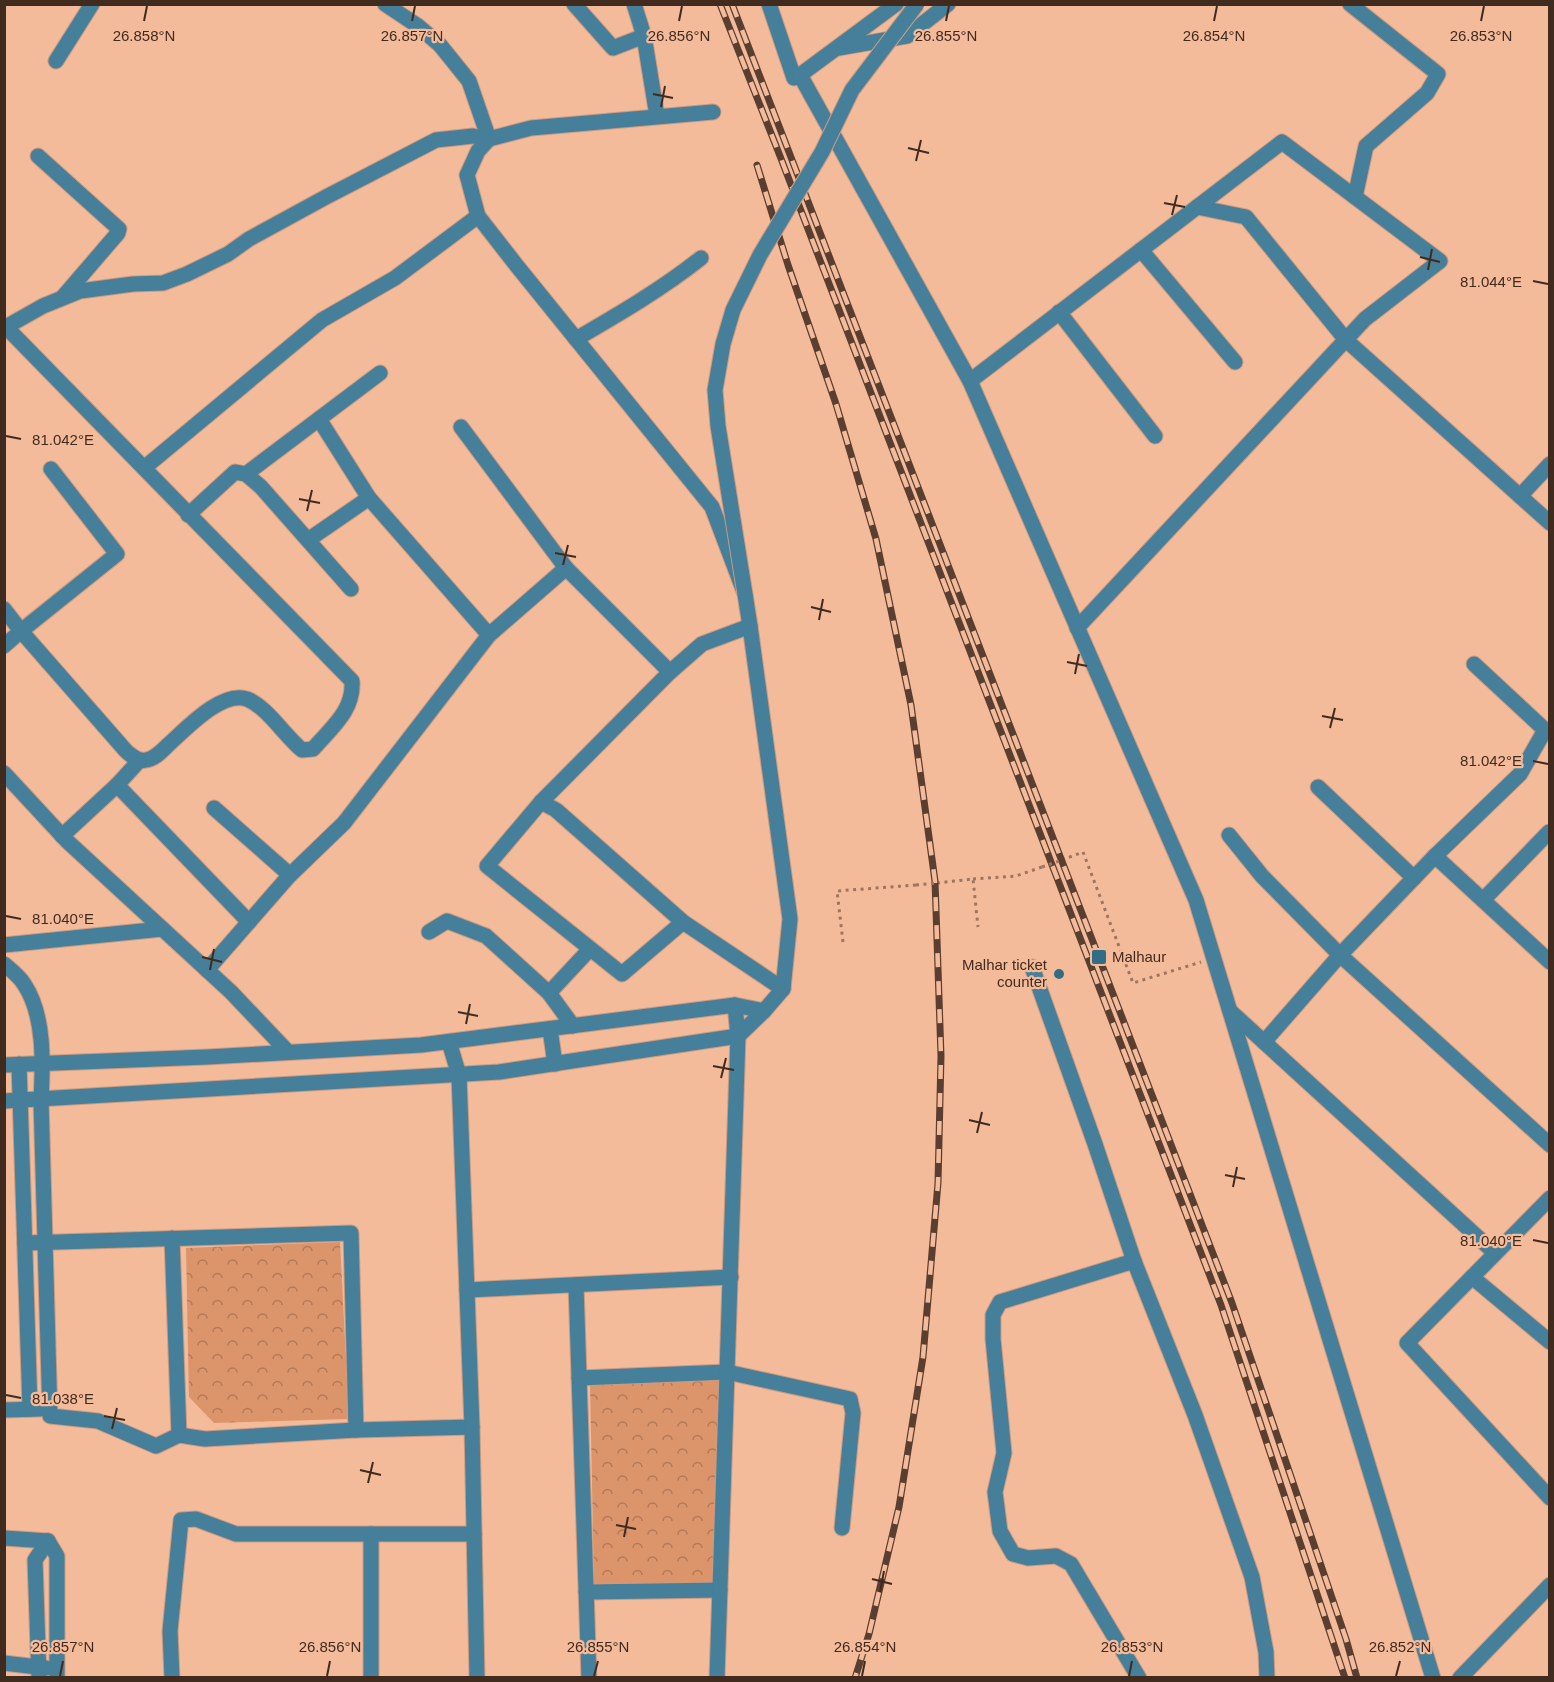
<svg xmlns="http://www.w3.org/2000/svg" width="1554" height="1682" font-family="Helvetica,sans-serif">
  <defs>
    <pattern id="park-crowns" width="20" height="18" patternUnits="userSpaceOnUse" patternTransform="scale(1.5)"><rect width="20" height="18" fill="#dc946b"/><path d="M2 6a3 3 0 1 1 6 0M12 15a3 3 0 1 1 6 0" fill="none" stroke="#b47957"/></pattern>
  </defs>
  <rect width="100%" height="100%" fill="#f4bb9b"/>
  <g fill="url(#park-crowns)">
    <polygon points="340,1242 349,1419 214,1423 189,1397 186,1248"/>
    <polygon points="720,1379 712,1583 594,1584 590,1384"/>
  </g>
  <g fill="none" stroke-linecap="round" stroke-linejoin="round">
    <defs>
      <g id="minor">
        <polyline points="385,4 418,26 440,45 469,81 489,139"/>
        <polyline points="574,4 613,48 644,36"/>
        <polyline points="634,4 644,36 657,116"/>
        <polyline points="769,4 794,78 800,75 896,4"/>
        <polyline points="1350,4 1438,74 1427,93 1366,146 1355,197"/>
        <polyline points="839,48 907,36 948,4"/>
        <polyline points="56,61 92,4"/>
        <polyline points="800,75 970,381 1196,900 1433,1678"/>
        <polyline points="38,156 119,229 118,233 63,297"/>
        <polyline points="1197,207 1246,217 1346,340 1550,523"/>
        <polyline points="1141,250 1235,362"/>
        <polyline points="1059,312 1155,436"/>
        <polyline points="4,328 43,306 80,291 133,284 163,283 187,274 228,254 249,239 326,197 436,140 473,136 489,139"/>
        <path d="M576,339c43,-25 86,-50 125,-81"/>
        <polyline points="970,381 1282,142 1440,261 1365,319 1077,628"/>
        <polyline points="319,419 369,498 489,635"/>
        <polyline points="461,427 566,568 670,672"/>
        <polyline points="144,468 322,320 395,278 478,216"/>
        <polyline points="246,474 380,373"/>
        <polyline points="1520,496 1550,464"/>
        <polyline points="188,515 235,472 246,474 261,487 351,589"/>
        <polyline points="308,540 369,498"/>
        <path d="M4,609l17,22 105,120c6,5 12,11 20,9 9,-1 17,-10 23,-16 17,-15 53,-54 78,-45 20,8 38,37 55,51l11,-1c18,-21 41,-38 39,-68l-346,-354"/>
        <polyline points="4,646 21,631 117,554 51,469"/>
        <polyline points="139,761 117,785 249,922"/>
        <polyline points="4,773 67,841 231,992 288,1052"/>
        <polyline points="1318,787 1414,878"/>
        <polyline points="541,802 556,810 683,922 783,989"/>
        <polyline points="214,808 290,875"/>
        <polyline points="1229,835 1262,876 1340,955 1435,856 1550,962"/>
        <polyline points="62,836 117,785"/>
        <polyline points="1435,856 1520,774 1545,730 1474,664"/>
        <polyline points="1483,900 1549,832"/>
        <polyline points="683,922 622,974 487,866 541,802 670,672 702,644 750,626"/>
        <polyline points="429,932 447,921 486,936 549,993 573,1026"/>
        <polyline points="4,945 162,929"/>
        <path d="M4,964c7,6 16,13 20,20 21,31 19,80 17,116l9,316 48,5 58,25 23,-11 26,4 151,-9 116,-3"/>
        <polyline points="1032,967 1095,1144 1134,1261 1195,1415 1252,1577 1266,1652 1267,1678"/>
        <polyline points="207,970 289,876 344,823 489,635 566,568"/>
        <polyline points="549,993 590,949"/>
        <polyline points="1230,1011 1495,1253"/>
        <polyline points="550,1029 555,1064"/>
        <polyline points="449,1042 459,1075 472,1427 477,1678"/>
        <polyline points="1264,1042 1340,955 1550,1145"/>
        <polyline points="19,1064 30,1409"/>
        <polyline points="4,1065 207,1057 421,1045 735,1005 764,1011"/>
        <polyline points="4,1101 499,1072 738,1036 764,1011 783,989 790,919 750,626 745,594 712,507 517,266 478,216 467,175 478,151 489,139 531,128 713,112"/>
        <polyline points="1550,1198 1407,1343 1550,1498"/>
        <polyline points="172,1238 179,1435"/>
        <polyline points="25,1243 351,1233 356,1430"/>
        <polyline points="1134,1261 1000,1302 993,1315 993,1339 1004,1453 995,1492 1000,1531 1013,1554 1028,1558 1056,1556 1071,1564 1139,1678"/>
        <polyline points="1472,1277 1550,1342"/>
        <polyline points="576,1285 589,1678"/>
        <polyline points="467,1290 731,1277"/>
        <polyline points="579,1378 727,1372 850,1399 853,1413 842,1528"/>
        <polyline points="4,1410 40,1409"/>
        <polyline points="4,1538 48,1541"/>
        <polyline points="48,1541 57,1556 57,1678"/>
        <polyline points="586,1592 720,1590"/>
        <polyline points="4,1663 46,1668"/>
        <polyline points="39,1678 35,1560 48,1541"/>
        <polyline points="172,1678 170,1631 181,1520 196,1519 236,1534 474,1534"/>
        <polyline points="371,1678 371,1534"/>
        <polyline points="717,1678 738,1036 735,1005"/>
        <polyline points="1460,1678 1550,1585"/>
      </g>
    </defs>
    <use href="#minor" stroke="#cd9b80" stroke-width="17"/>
    <g stroke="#9e755f" stroke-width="3" stroke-dasharray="3 4.5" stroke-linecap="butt">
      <polyline points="1062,860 1083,852 1133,983 1201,962"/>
      <polyline points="973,879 1016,876 1042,867"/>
      <polyline points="937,883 973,879 978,927"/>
      <polyline points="843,942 837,891 916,885"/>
    </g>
    <use href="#minor" stroke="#457f9a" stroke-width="15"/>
    <defs>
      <g id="rail">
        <polyline points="720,4 780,156 1221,1305 1345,1678"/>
        <polyline points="732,4 1232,1303 1346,1639 1357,1678"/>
        <polyline points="757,165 788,265 836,404 876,539 911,705 935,881 941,1056 938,1183 923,1357 899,1507 869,1634 855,1678"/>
      </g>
    </defs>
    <use href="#rail" stroke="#5a3f30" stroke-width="7"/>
    <use href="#rail" stroke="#f4bb9b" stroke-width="4.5" stroke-dasharray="14" stroke-linecap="butt"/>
    <defs>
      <polyline id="minor-bridge" points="745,594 718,426 715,390 723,344 733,310 760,255 822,152 852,90 917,4"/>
    </defs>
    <use href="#minor-bridge" stroke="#cd9b80" stroke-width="17" stroke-linecap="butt"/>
    <g stroke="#9e755f" stroke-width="3" stroke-dasharray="3 4.5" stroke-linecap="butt">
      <polyline points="1042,867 1062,860"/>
      <polyline points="916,885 937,883"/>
    </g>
    <use href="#minor-bridge" stroke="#457f9a" stroke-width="15"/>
  </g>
  <path fill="none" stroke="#412b1f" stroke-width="2" d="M144,21l3,-15M412,21l3,-15M679,21l3,-15M946,21l3,-15M1214,21l3,-15M1481,21l3,-15M653,94l20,4M661,107l4,-21M908,148l21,5M916,161l5,-21M1164,203l21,4M1172,215l5,-20M1420,257l20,5M1428,270l4,-21M1533,281l15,3M6,436l15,3M299,499l21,4M307,511l5,-21M555,553l21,4M563,565l5,-20M811,607l20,5M819,620l4,-21M1067,662l20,4M1075,674l4,-20M1322,716l21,4M1330,728l5,-20M1533,761l15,3M6,916l15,3M202,957l20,5M210,970l4,-21M458,1012l20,4M466,1024l4,-20M713,1066l21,4M721,1078l5,-20M969,1120l21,5M977,1133l5,-21M1225,1175l20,4M1233,1187l4,-20M1533,1240l15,3M6,1395l15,3M104,1416l21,4M112,1429l5,-21M360,1470l21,5M368,1483l5,-21M616,1525l20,4M624,1537l4,-20M872,1579l20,5M880,1592l4,-21M60,1676l3,-15M327,1676l3,-15M594,1676l4,-15M862,1676l3,-15M1129,1676l3,-15M1396,1676l4,-15"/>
  <g fill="#336c85" stroke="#f4bb9b" stroke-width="2">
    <rect x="1091" y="949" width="16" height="16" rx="3"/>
    <circle cx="1059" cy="974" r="6"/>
  </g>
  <g text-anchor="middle" stroke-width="4.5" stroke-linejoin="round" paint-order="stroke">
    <g font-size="15" fill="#412b1f" stroke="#f4bb9b" text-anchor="start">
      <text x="1112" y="962">Malhaur</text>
      <text x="1047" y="970" text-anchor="end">Malhar ticket<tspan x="1047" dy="17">counter</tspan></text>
    </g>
  </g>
  <g font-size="15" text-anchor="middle" fill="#412b1f" stroke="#f4bb9b" stroke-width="4.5" stroke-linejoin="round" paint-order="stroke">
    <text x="144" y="41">26.858°N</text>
    <text x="412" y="41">26.857°N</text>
    <text x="679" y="41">26.856°N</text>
    <text x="946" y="41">26.855°N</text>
    <text x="1214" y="41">26.854°N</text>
    <text x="1481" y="41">26.853°N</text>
    <text x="1491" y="287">81.044°E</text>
    <text x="63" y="445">81.042°E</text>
    <text x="1491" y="766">81.042°E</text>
    <text x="63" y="924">81.040°E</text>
    <text x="1491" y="1246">81.040°E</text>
    <text x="63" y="1404">81.038°E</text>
    <text x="63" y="1652">26.857°N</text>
    <text x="330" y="1652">26.856°N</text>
    <text x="598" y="1652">26.855°N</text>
    <text x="865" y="1652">26.854°N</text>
    <text x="1132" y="1652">26.853°N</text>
    <text x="1400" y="1652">26.852°N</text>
  </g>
  <rect width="1554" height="1682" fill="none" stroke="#412b1f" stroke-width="12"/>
</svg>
